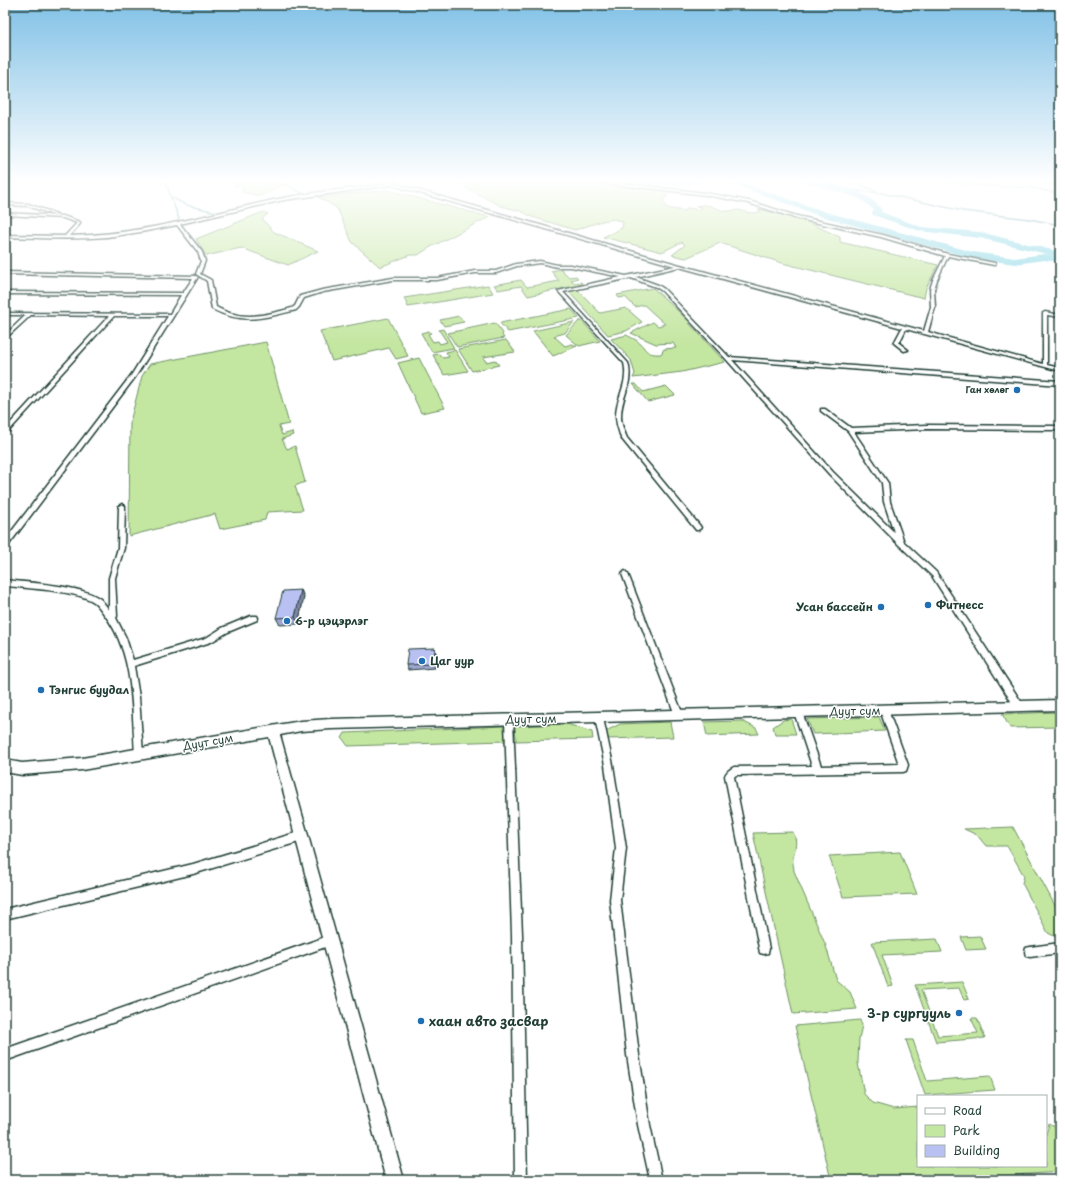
<svg xmlns="http://www.w3.org/2000/svg" width="1065" height="1185" font-family="'Playpen Sans',sans-serif">
  <rect width="100%" height="100%" fill="#fff"/>
  <filter id="ink" filterUnits="userSpaceOnUse"><feTurbulence type="fractalNoise" baseFrequency=".025" numOctaves="2"/><feDisplacementMap in="SourceGraphic" scale="8" xChannelSelector="R" yChannelSelector="G"/><feConvolveMatrix kernelMatrix="1 2 1 2 8 2 1 2 1" color-interpolation-filters="sRGB"/></filter>
  <g filter="url(#ink)">
    <g fill="#c3e6a0" stroke="#71926a">
      <polygon points="271,181 283,185 260,196 242,192 243,189 241,186 235,186 233,184 239,182"/>
      <path d="M458,181h120l41,6 52,3 -8,11 4,7 17,3 4,-3 10,2 4,-2 -6,-2c15,-4 18,4 31,5 4,0 8,-1 12,-1 8,2 14,5 22,1l-3,-2 43,10 39,18v5l98,23 -12,23 -2,10 -142,-35 -62,-20 -34,15 -14,-3 13,-10 -3,-3 -20,10 -59,-15 19,-9 1,-6 -9,-3 -12,2 -27,9 -43,-13 -11,-6 -20,-5 -35,-18z"/>
      <polygon points="388,190 489,217 429,248 418,255 410,255 380,267 352,242 337,208 318,197"/>
      <polygon points="263,212 268,214 262,219 274,232 318,251 288,265 241,248 206,256 196,239"/>
      <polygon points="561,269 569,277 576,276 578,278 571,280 575,283 581,282 583,284 528,296 521,286 498,290 494,285 521,280 527,287 559,281 551,271"/>
      <polygon points="488,285 493,293 408,307 404,298"/>
      <path d="M653,288l37,34 -1,1 36,39 -43,10 -49,6 2,-4 -4,-14 -20,-21 16,-4c2,2 6,3 9,5 11,8 8,15 25,14l3,-5 12,-1 -3,-5 -17,1 -25,-11 22,-11 5,4 7,-2 -21,-19 -9,2 -10,-10 -6,1 -2,-3z"/>
      <polygon points="577,289 600,313 626,308 642,322 626,331 608,335 568,291"/>
      <polygon points="571,309 579,318 508,332 500,323"/>
      <polygon points="459,316 464,322 444,326 440,320"/>
      <polygon points="388,318 408,356 396,359 389,348 332,361 320,331"/>
      <polygon points="579,321 582,321 600,341 579,346 566,335"/>
      <polygon points="574,322 565,333 554,336 565,346 572,344 577,346 553,356 533,331"/>
      <polygon points="495,323 503,333 502,335 504,338 457,347 448,333"/>
      <polygon points="443,329 454,348 432,352 421,333 429,331 431,333 428,334 433,342 438,341 440,344 447,342 439,330"/>
      <polygon points="506,340 515,352 483,357 486,362 495,360 499,365 472,371 458,349"/>
      <polygon points="266,342 289,424 279,426 282,435 292,432 293,435 282,439 287,449 295,446 305,482 295,486 303,510 267,512 265,520 220,529 215,514 129,536 130,422 142,376 150,364"/>
      <polygon points="455,350 468,371 444,375 433,355 439,354 443,358 449,357 446,352"/>
      <polygon points="419,358 445,408 421,413 398,363"/>
      <polygon points="633,384 636,384 643,392 666,386 675,395 648,402"/>
      <polygon points="1058,712 1060,715 1060,727 1010,728 1002,714"/>
      <polygon points="879,717 885,731 813,734 807,719"/>
      <polygon points="791,719 796,734 775,734 773,727 783,720"/>
      <polygon points="742,721 756,728 759,734 707,736 704,722"/>
      <polygon points="670,722 673,737 607,739 606,731 620,724"/>
      <polygon points="567,724 592,732 593,739 516,741 515,726"/>
      <polygon points="504,726 505,741 348,746 342,738 345,733"/>
      <polygon points="1013,827 1060,915 1060,939 1048,933 1022,883 1024,876 1007,846 986,846 977,835 964,829"/>
      <path d="M793,832c5,10 2,16 0,26 -1,4 1,9 1,13l32,75 10,34 14,12 7,17 -64,5 -40,-181z"/>
      <polygon points="900,852 917,894 843,897 829,856"/>
      <polygon points="980,936 986,949 966,950 961,937"/>
      <polygon points="937,939 942,952 882,955 893,986 888,987 872,942"/>
      <polygon points="962,982 969,999 964,1000 959,988 921,990 938,1036 978,1033 971,1018 977,1018 985,1038 936,1042 915,985"/>
      <polygon points="860,1020 862,1025 859,1039 858,1063 864,1094 873,1103 894,1109 918,1107 918,1166 1046,1166 1046,1134 1049,1124 1060,1129 1060,1172 939,1180 831,1180 795,1026"/>
      <polygon points="906,1040 913,1040 927,1081 990,1076 995,1090 925,1095"/>
    </g>
    <g fill="none" stroke-linecap="round" stroke-linejoin="round">
      <g stroke="#5d989e" stroke-width="1.5">
        <polyline points="165,181 179,219"/>
        <polyline points="271,181 289,186 302,193"/>
        <polyline points="850,181 878,192"/>
        <polyline points="944,181 974,185 1034,188 1060,194"/>
        <polyline points="1040,181 1060,186"/>
        <polyline points="840,189 881,193 963,211 1029,219 1060,225"/>
        <polyline points="171,197 186,205 216,212"/>
      </g>
      <g fill="#87d5e4" fill-rule="evenodd">
        <polygon points="628,181 700,181 697,183 660,186 631,183"/>
        <path d="M724,181h12l90,31 147,40 42,6 29,-4 7,1 -71,-17 -60,-7 -47,-16 -1,-2 2,-3 -12,-10 -9,-4 -52,-15c26,0 64,6 81,29l-1,2 40,15 59,5 76,19 1,2 -3,3h6v6l-16,-2 -29,4 -43,-6 -152,-42z"/>
      </g>
      <defs>
        <g id="street">
          <path d="M380,181h6l294,84 244,66 7,-24 -1,-18 3,-9 12,-24 -64,-19 -86,-19 -47,-15 -42,-8 -118,-14h12l106,12 43,8 48,15 86,19 65,19 47,9v2h-1l-46,-9 -11,24 -3,9 1,18 -7,25 115,32v-51l2,-1 15,3v2l-13,-2v50l13,3v3l-154,-42 -7,14 9,7 -4,1 -10,-8 8,-15 -223,-61 -43,10 22,8 6,4 65,68 331,24v4l-328,-25 101,112 61,60 -10,-30 -2,-19 -34,-52 -27,-20v-2h4l26,19 76,-3 133,1v4l-133,-1 -73,3 34,51 2,19 14,40 32,30 86,131 1,3 -1,3 -3,1 -3,-1 -84,-133 -33,-31 -70,-71 -103,-115 -64,-68 -6,-4 -25,-9 -68,14 65,71c6,21 -7,33 -7,53 0,8 3,15 6,22l73,88 1,2 -3,2h-2l-75,-92c-2,-7 -5,-14 -5,-22 0,-19 13,-32 8,-53l-66,-72 63,-14 -50,-10h-14l-17,-4 -23,3 -21,7h-21l-38,7h-44l-70,12 -19,6 -5,9 -3,3c-32,8 -53,15 -84,-1l-5,-28 -11,-7 5,-13 -3,-9 -21,-27c-23,5 -46,9 -70,12 -34,3 -68,1 -102,0v-2l60,1 12,-13 -14,-5 -58,-3v-2l58,3 17,6v2l-11,12c69,-1 133,-20 200,-35 39,-9 80,-12 120,-17zM392,185l283,81 -49,10 -55,-11h-14l-17,-4 -24,3 -20,7h-21l-38,7h-44l-71,12 -22,6 -5,10 -3,2c-27,7 -49,14 -76,-1l-5,-27 -11,-6 5,-13 -3,-9 -22,-28 104,-24z"/>
          <polygon points="5,203 28,204 57,214 54,215 28,206 5,205"/>
          <polygon points="5,272 196,276 198,277 136,376 7,547 5,547 5,540 132,374 168,316 114,316 7,433 5,434 5,429 109,316 31,315 5,339 5,335 26,315 5,315 5,313 170,314 181,295 5,294 5,292 183,293 193,278 5,274"/>
          <path d="M122,504l3,2 -1,42 -9,30 2,38 -1,2 10,20 7,22 73,-22 16,-10 29,-12h6l1,2 -1,2 -29,12 -17,10 -77,24 5,31 4,57 -1,3 -3,1 -3,-1 -1,-3c-3,-47 -1,-102 -31,-140 -3,-4 -6,-9 -10,-12 -16,-11 -68,-14 -89,-16v-6c24,3 75,5 94,18 4,3 7,8 10,12v-32l9,-30 1,-42z"/>
          <polygon points="625,571 628,574 683,715 682,718 679,719 676,718 675,715 622,574"/>
          <path d="M884,706l3,1 1,3 20,55 -2,6 -3,1 -167,3 -2,2 35,172 -1,4 -4,1 -4,-1 -35,-177c1,-4 5,-7 9,-9l78,-1 -18,-54 1,-3 3,-1 3,1 1,3 19,54 78,-2 -19,-54 1,-3z"/>
          <polygon points="599,714 602,715 603,718 613,765 626,848 620,900 639,1055 650,1125 662,1180 650,1180 638,1125 627,1055 610,900 616,848 605,765 595,718 596,715"/>
          <polygon points="509,716 512,717 513,720 522,934 527,1180 515,1180 512,934 505,720 506,717"/>
          <polygon points="302,831 305,833 307,836 305,839 302,841 193,874 5,919 5,909 193,864"/>
          <polygon points="331,935 335,936 336,940 335,944 331,945 5,1061 5,1049"/>
          <polygon points="1060,943 1060,953 1030,957 1026,956 1025,952 1026,948 1030,947"/>
        </g>
        <polygon id="secondary" points="1060,700 1060,710 331,729 301,731 280,735 404,1180 386,1180 269,737 82,770 22,775 5,772 5,760 22,763 82,758 301,721 331,719"/>
      </defs>
      <use href="#street" stroke="#1f3d34" stroke-width="3"/>
      <use href="#secondary" stroke="#1f3d34" stroke-width="3"/>
      <use href="#street" fill="#fff" fill-rule="evenodd"/>
      <use href="#secondary" fill="#fff" fill-rule="evenodd"/>
    </g>
    <g fill="#9fa6d0" stroke="#1f3d34">
      <polygon points="301,590 304,597 298,624 280,625 276,618"/>
      <polygon points="435,648 436,653 435,668 408,670 406,665"/>
    </g>
    <g fill="#8287a9" stroke="#1f3d34">
      <polygon points="301,590 304,597 298,624 295,617"/>
      <polygon points="435,648 436,653 435,668 434,664"/>
    </g>
    <g fill="#b9c1f2" stroke="#1f3d34">
      <polygon points="301,590 295,617 276,618 283,591"/>
      <polygon points="435,648 434,664 406,665 408,649"/>
    </g>
  </g>
  <linearGradient id="sky" x2="0" y2="1"><stop stop-color="#81c1e6"/><stop offset="0.52" stop-color="#fff"/><stop offset="1" stop-color="#fff" stop-opacity="0"/></linearGradient>
  <rect width="1065" height="347" fill="url(#sky)"/>
  <g fill="#1f6fb2" stroke="#fff" stroke-width="1.5">
    <circle cx="1017" cy="390" r="4"/>
    <circle cx="928" cy="605" r="4"/>
    <circle cx="881" cy="607" r="4"/>
    <circle cx="287" cy="621" r="4"/>
    <circle cx="422" cy="661" r="4"/>
    <circle cx="41" cy="690" r="4"/>
    <circle cx="959" cy="1013" r="4"/>
    <circle cx="421" cy="1021" r="4"/>
  </g>
  <g text-anchor="middle" stroke-width="3" stroke-linejoin="round" paint-order="stroke">
    <g font-size="9" font-weight="bold" fill="#1f3d34" stroke="#fff" text-anchor="end">
      <text x="1009" y="393">Ган хөлөг</text>
    </g>
    <g font-size="11" font-weight="bold" fill="#1f3d34" stroke="#fff" text-anchor="start">
      <text x="936" y="609">Фитнесс</text>
      <text x="873" y="611" text-anchor="end">Усан бассейн</text>
      <text x="295" y="625">6-р цэцэрлэг</text>
      <text x="430" y="665">Цаг уур</text>
      <text x="49" y="694">Тэнгис буудал</text>
    </g>
    <g font-size="11" fill="#1f3d34" stroke="#fff">
      <text transform="translate(855 711) rotate(-1)" y="4">Дуут сум</text>
      <text transform="translate(531 719) rotate(-1)" y="4">Дуут сум</text>
      <text transform="translate(208 742) rotate(-10)" y="4">Дуут сум</text>
    </g>
    <g font-size="13" font-weight="bold" fill="#1f3d34" stroke="#fff" text-anchor="end">
      <text x="951" y="1018">3-р сургууль</text>
      <text x="429" y="1026" text-anchor="start">хаан авто засвар</text>
    </g>
  </g>
  <rect width="1065" height="1185" fill="none" stroke="#fff" stroke-width="20"/>
  <rect x="10" y="10" width="1045" height="1165" fill="none" stroke="#1f3d34" stroke-width="1.5" filter="url(#ink)"/>
  <rect x="917" y="1095" width="130" height="72" fill="#ffffff" stroke="#a5b1ae"/>
  <rect x="925" y="1108" width="20" height="6" fill="#ffffff" stroke="#a5b1ae"/>
  <text x="953" y="1115" font-size="12" fill="#1f3d34">Road</text>
  <rect x="925" y="1125" width="20" height="12" fill="#c3e6a0" stroke="#a5b1ae"/>
  <text x="953" y="1135" font-size="12" fill="#1f3d34">Park</text>
  <rect x="925" y="1145" width="20" height="12" fill="#b9c1f2" stroke="#a5b1ae"/>
  <text x="953" y="1155" font-size="12" fill="#1f3d34">Building</text>
</svg>
